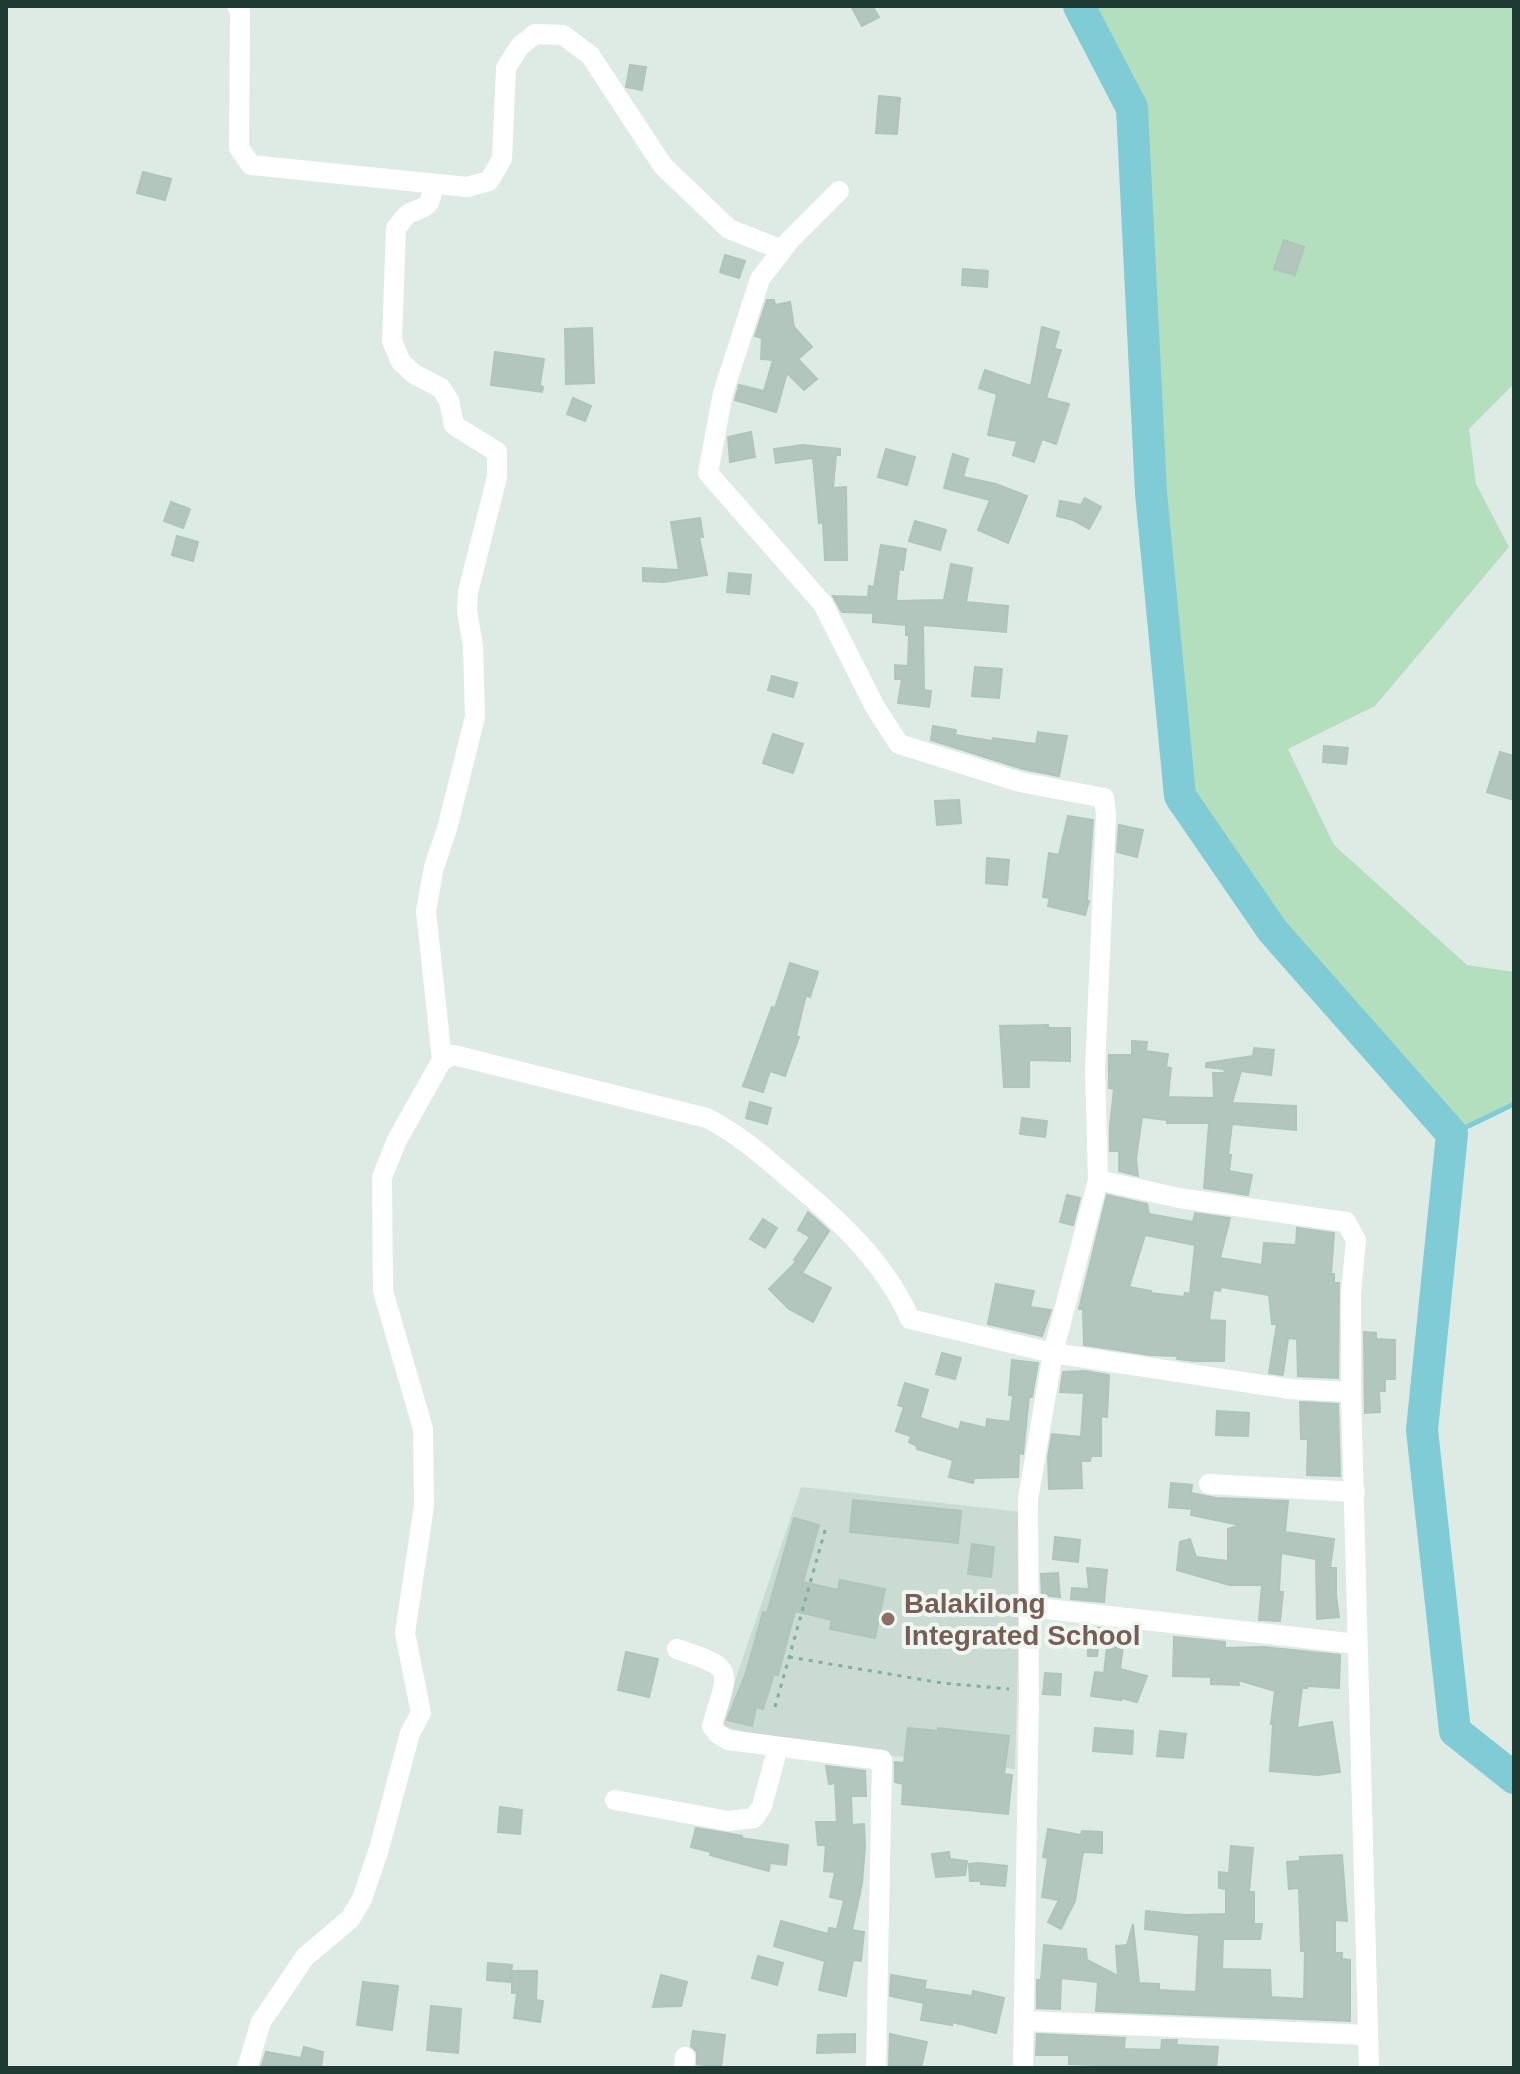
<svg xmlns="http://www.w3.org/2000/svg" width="1520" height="2074" font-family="Arial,sans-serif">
  <rect width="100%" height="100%" fill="#ddebe4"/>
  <polygon fill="#cbdbd3" points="801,1487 1022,1512 1015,1769 856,1752 755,1735 720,1725"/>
  <polygon fill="#b3dfbe" points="1079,6 1514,6 1514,384 1469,429 1476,484 1509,547 1375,706 1288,749 1334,845 1467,965 1514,972 1514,1104 1452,1134 1272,930 1180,796 1132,108"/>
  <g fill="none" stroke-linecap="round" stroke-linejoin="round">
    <polyline stroke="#7fcbd6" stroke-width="5" points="1452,1134 1514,1104"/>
    <polyline stroke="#7fcbd6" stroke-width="32" points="1079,6 1132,108 1151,493 1180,796 1272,930 1452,1134 1422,1430 1455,1731 1514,1778"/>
  </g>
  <g fill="#b2c6bd" stroke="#afc5bb" stroke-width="2" fill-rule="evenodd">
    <polygon points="851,6 872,6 879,17 862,26"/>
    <polygon points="630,65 646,67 642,90 626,87"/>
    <polygon points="879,96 900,98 897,134 876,133"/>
    <polygon points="143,172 171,179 165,200 137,193"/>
    <polygon points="1284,240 1304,247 1295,275 1274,269"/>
    <polygon points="725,255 745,261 739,278 720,272"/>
    <polygon points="963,269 988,271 987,287 962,285"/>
    <polygon points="767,300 774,300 775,305 790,302 794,327 812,347 798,359 817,379 804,390 787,373 776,412 735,400 739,385 764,391 773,360 761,359 762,338 755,336"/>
    <polygon points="1042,327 1059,332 1054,349 1061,350 1046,398 1069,404 1056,444 1042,439 1034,462 1013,455 1017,441 988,435 997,394 979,388 985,370 1031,386"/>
    <polygon points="592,328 594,383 566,384 565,329"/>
    <polygon points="495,352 544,359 540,384 537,384 543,387 542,392 491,385"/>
    <polygon points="573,398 591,406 585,421 567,414"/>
    <polygon points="751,432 755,457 730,462 728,437"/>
    <polygon points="802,445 840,449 840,455 836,455 833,488 846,487 847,560 825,560 823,522 819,523 813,458 776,463 774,449"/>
    <polygon points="886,449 915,457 907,485 878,477"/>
    <polygon points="953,454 968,459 963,477 996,484 1027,496 1008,543 978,530 990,500 944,488"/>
    <polygon points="1085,498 1101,507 1089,529 1073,520 1057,516 1060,501 1081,505"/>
    <polygon points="171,502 190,509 183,528 164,521"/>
    <polygon points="700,518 703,537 699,537 707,575 664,582 643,581 643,568 679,570 671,522"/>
    <polygon points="915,521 946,530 940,550 909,541"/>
    <polygon points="177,536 198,542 193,561 172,555"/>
    <polygon points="881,545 906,549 903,570 899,569 896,601 944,600 951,564 972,568 966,602 1008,606 1006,632 923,625 924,690 931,691 929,707 898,703 902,679 895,679 895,665 908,666 909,635 906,635 906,625 873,622 873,613 842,612 833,596 868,597 869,586 874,587"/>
    <polygon points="729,573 751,575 749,594 727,592"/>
    <polygon points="975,667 1002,669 999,698 972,696"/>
    <polygon points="772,676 797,683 793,697 768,690"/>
    <polygon points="933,726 956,730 955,735 992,741 993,738 1036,744 1038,732 1067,736 1059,776 1023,769 931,740"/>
    <polygon points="773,734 803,744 793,773 763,763"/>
    <polygon points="1324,746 1348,748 1346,764 1323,762"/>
    <polygon points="1500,752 1514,756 1514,800 1487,792"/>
    <polygon points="959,800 961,823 937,825 935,801"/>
    <polygon points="1068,816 1093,820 1087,900 1089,901 1085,915 1048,906 1050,898 1043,897 1049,853 1059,855"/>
    <polygon points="1119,825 1143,830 1137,857 1117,852"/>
    <polygon points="987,858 1009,860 1007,885 986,883"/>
    <polygon points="790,963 818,972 810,997 806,995 796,1036 799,1037 785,1076 770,1071 763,1092 743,1086 772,1007 775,1008"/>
    <polygon points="1048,1025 1048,1028 1070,1028 1070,1061 1029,1060 1029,1087 1004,1087 1000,1026"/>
    <polygon points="1132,1041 1147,1042 1146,1051 1168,1054 1166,1067 1171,1068 1168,1097 1214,1098 1213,1073 1225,1073 1224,1069 1206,1067 1206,1063 1253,1056 1254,1048 1274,1050 1271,1075 1241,1071 1232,1103 1296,1106 1296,1130 1232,1124 1228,1155 1231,1155 1229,1171 1252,1175 1248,1195 1204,1188 1209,1123 1167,1123 1167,1120 1142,1117 1136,1159 1138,1176 1119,1171 1119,1151 1110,1151 1110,1126 1114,1089 1109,1088 1109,1055 1132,1055"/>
    <polygon points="750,1102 771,1108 767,1124 746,1118"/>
    <polygon points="1022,1118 1047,1121 1045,1137 1020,1134"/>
    <polygon points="1067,1195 1080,1198 1073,1225 1060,1222"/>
    <path d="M1107,1195l40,9 2,10 44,8 2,-9 35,5 -10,40 42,7 2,-22 32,2 1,-17 37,5 -3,41h3v9h5l-1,95 -40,-2 -1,-37 -9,-1 -5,36 -6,-1 6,2 -14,-2 8,-49h-5l-3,-29 -48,-8 -1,4 -7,-1 -4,30 16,1 -1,40h-30l-17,-2 1,-3 -28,-1 -66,-10 -1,-36h-4zM1145,1235l50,10 -5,49 -5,-1 -1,4 -33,-4v-2l-22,-4z"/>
    <polygon points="808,1212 829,1231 802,1273 831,1288 813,1322 789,1309 769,1289 796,1262 794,1260 810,1237 798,1230"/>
    <polygon points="763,1219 777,1228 765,1248 750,1239"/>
    <polygon points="996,1284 1034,1291 1030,1307 1051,1310 1042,1336 988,1324"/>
    <polygon points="1364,1332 1376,1333 1376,1339 1395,1340 1395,1379 1385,1379 1385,1391 1379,1391 1380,1412 1365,1413"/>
    <polygon points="942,1353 961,1358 955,1379 936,1374"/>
    <polygon points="1012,1360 1038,1363 1032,1397 1029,1397 1023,1454 1019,1453 1018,1477 974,1478 973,1483 949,1477 953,1460 917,1449 917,1446 909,1442 911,1436 896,1431 904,1407 898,1405 905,1383 928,1390 920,1418 959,1430 961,1422 986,1428 987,1419 1010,1422 1013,1395 1009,1395"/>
    <polygon points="1085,1371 1109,1375 1107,1417 1101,1416 1101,1456 1091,1456 1090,1461 1081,1461 1082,1488 1049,1489 1048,1457 1052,1434 1081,1437 1084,1393 1060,1392 1063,1372"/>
    <polygon points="1300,1402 1338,1404 1340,1476 1307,1475 1308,1439 1301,1439"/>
    <polygon points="1217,1411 1249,1413 1248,1436 1216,1435"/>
    <polygon points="1171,1483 1192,1485 1191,1493 1216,1498 1288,1501 1285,1532 1334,1539 1330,1568 1336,1568 1336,1595 1339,1617 1317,1619 1316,1559 1281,1553 1279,1592 1283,1592 1280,1621 1259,1620 1262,1585 1229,1585 1177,1570 1180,1542 1190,1539 1196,1557 1228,1561 1228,1529 1240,1525 1191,1515 1192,1509 1169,1507"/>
    <polygon points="853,1500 961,1511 958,1543 850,1532"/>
    <polygon points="794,1518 819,1525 803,1582 838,1590 840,1580 885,1589 875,1638 830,1629 832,1620 795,1611 778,1675 774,1674 763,1709 756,1707 752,1726 727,1720 746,1673 763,1612 767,1613"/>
    <polygon points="1055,1537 1080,1540 1078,1562 1053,1559"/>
    <polygon points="972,1544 994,1547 991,1577 968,1574"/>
    <polygon points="1087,1568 1107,1570 1104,1602 1071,1599 1072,1588 1089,1589"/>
    <polygon points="1058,1573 1060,1597 1042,1595 1041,1574"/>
    <polygon points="1088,1627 1106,1629 1106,1641 1099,1641 1097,1656 1088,1656"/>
    <polygon points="1109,1630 1125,1632 1120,1669 1147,1676 1137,1702 1121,1698 1121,1700 1091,1696 1095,1672 1104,1673"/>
    <polygon points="1174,1637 1225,1642 1225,1648 1264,1647 1340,1655 1339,1688 1307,1686 1307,1688 1302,1688 1297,1728 1332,1722 1340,1772 1318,1775 1270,1771 1273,1724 1271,1724 1275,1691 1238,1680 1239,1685 1211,1684 1211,1677 1173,1676"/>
    <polygon points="626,1652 658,1659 649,1697 618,1690"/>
    <polygon points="1045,1673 1061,1674 1060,1695 1043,1694"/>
    <polygon points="908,1728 938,1731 938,1728 1009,1736 1004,1774 1012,1775 1008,1814 902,1804 903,1784 895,1782 895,1762 904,1763"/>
    <polygon points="1095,1728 1133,1731 1132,1754 1093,1751"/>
    <polygon points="1160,1731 1186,1734 1183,1758 1157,1756"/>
    <polygon points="826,1766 865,1771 866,1796 851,1796 852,1825 864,1824 865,1846 862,1883 852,1930 864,1932 861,1961 853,1960 846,1996 819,1990 825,1961 774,1946 781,1921 828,1934 829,1928 837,1929 844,1900 830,1897 835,1872 824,1871 826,1845 818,1845 816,1822 837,1822 835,1783 829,1784"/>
    <polygon points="500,1807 522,1810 520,1834 498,1832"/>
    <polygon points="696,1828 732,1834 742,1836 741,1838 788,1845 786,1865 770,1863 769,1871 710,1855 711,1852 691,1847"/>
    <polygon points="1048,1829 1081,1835 1082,1831 1102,1832 1102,1853 1083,1852 1075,1901 1061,1929 1048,1922 1059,1900 1042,1897 1048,1858 1043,1857"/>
    <polygon points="1231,1846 1253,1848 1249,1892 1254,1892 1254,1924 1262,1924 1260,1939 1223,1939 1222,1969 1270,1970 1271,1997 1304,1999 1305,1951 1301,1951 1299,1888 1289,1889 1287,1862 1300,1861 1300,1857 1342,1855 1347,1921 1335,1920 1335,1953 1342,1953 1342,1959 1350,1960 1350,2021 1096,2011 1098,1982 1061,1978 1060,2009 1037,2008 1037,1980 1041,1980 1044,1945 1086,1949 1087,1960 1118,1976 1116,1946 1127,1945 1133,1924 1139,1983 1159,1984 1159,1990 1196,1992 1199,1935 1145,1929 1146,1911 1185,1915 1226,1914 1226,1889 1219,1888 1219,1872 1229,1873"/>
    <polygon points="949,1852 950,1859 967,1861 965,1875 936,1877 932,1854"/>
    <polygon points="979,1863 1007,1866 1005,1886 981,1884 981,1881 970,1881 969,1864"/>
    <polygon points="758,1956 783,1963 777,1985 752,1978"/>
    <polygon points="488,1963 512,1965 510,1982 487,1980"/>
    <polygon points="512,1971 537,1971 536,2000 543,2001 540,2022 514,2018 517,1993 512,1993"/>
    <polygon points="661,1975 687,1982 681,2006 653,2007"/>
    <polygon points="891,1975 926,1981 924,1989 972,1996 973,1991 1004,1998 996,2033 952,2022 952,2025 921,2020 924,2003 890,1996"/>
    <polygon points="363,1982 398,1986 392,2030 357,2025"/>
    <polygon points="431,2006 461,2009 458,2053 427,2050"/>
    <polygon points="693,2031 725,2035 721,2067 697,2064 697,2052 691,2046"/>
    <polygon points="855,2034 855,2052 817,2053 818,2035"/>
    <polygon points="890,2034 927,2042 921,2068 889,2068"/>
    <polygon points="1037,2034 1125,2038 1124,2049 1161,2050 1162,2040 1177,2040 1176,2045 1218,2047 1216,2068 1096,2068 1096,2065 1069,2064 1069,2055 1036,2055"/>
    <polygon points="304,2047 323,2052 321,2068 261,2068 266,2052 301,2058"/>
  </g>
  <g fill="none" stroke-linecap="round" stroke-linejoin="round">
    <g stroke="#7ab29f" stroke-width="3" stroke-dasharray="4 6" stroke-linecap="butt">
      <polyline points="789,1657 942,1683 1009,1689"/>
      <polyline points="775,1707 826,1527"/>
    </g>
    <g stroke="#fff" stroke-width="20">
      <polyline points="237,6 240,12 239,148 251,165 467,187 489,181 502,159 506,68 520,46 535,34 563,35 590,55 663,166 729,229 782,250"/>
      <path d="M433,184c-3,24 -3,20 -23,29 -5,2 -9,10 -14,15l-4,113 9,21 13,12 27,14 8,13 5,24 43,27v25l-29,115 -1,19 6,35 2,71 -28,112 -13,38 -8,44 16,149"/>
      <polyline points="839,191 789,241 760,279 723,393 708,473 823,604 875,707 899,744 1020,782 1104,798 1106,815 1095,1070 1098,1180 1053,1353 1028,1499 1029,1691 1023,2068"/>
      <polyline points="1098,1180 1179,1198 1346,1222 1356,1240 1351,1293 1351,1392 1369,2068"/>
      <polyline points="1209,1484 1355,1492"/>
      <polyline points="1029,1607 1357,1644"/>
      <path d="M677,1649c60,20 52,19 35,77l6,8 10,6 154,20 -6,308"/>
      <polyline points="615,1800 728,1821 754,1818 762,1806 778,1747"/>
      <polyline points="1025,2021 1368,2035"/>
      <path d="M247,2068l14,-46 44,-65 45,-38 12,-20 17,-50 31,-116 11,-20 -16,-80 19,-127 -1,-77 -40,-138 -1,-114 15,-37 45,-80 12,-5 253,63c34,18 55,37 84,62 47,39 94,82 119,139l143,34 237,36 61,3"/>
      <polyline points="684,2068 685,2057"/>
    </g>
  </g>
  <circle fill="#8d6e63" stroke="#eef7f2" stroke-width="3" cx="888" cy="1619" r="8"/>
  <g text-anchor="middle" stroke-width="8" stroke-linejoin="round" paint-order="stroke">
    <g font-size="28" font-weight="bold" fill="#785e54" stroke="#eef7f2" text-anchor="start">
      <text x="904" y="1613">Balakilong<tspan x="904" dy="32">Integrated School</tspan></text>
    </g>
  </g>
  <rect width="1520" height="2074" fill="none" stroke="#1d3b32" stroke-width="16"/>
</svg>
